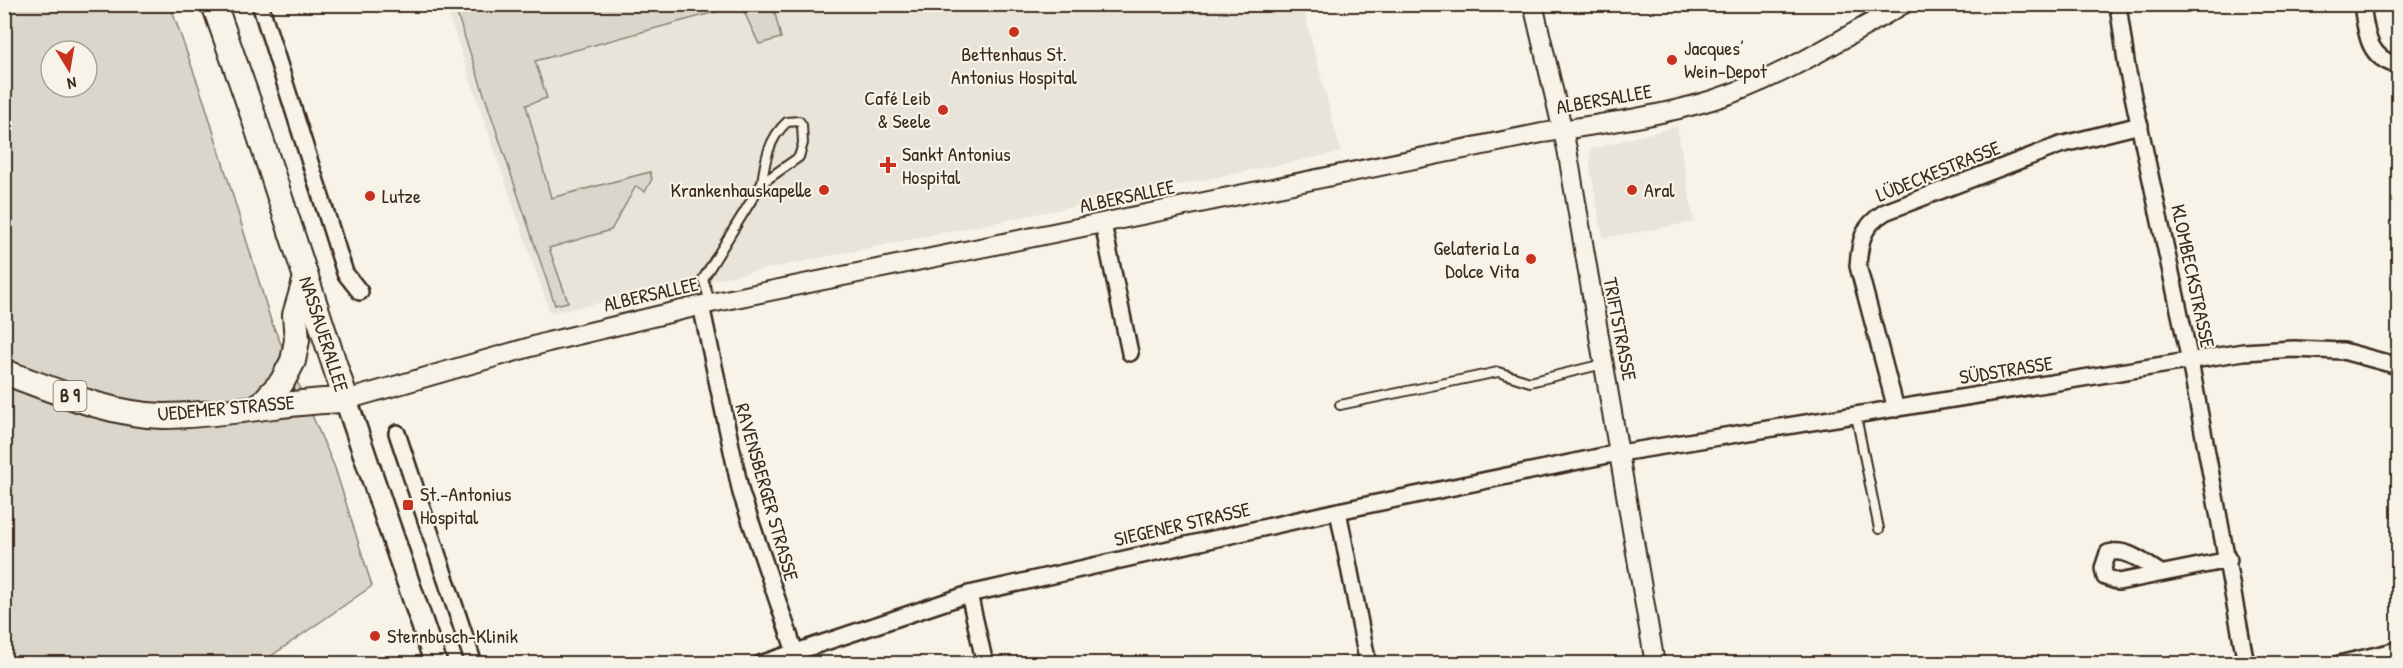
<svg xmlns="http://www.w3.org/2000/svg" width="2403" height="668" font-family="'Patrick Hand',sans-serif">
  <rect width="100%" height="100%" fill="#f7f3e8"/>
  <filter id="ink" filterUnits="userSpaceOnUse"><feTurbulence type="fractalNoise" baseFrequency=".0167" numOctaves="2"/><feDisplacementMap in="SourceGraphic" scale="12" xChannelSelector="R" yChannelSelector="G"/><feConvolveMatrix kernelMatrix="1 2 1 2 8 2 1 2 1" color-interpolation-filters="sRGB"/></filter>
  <g filter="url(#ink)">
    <g fill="#e9e4d9">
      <polygon points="445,5 1302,5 1341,152 550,313"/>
      <polygon points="1677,126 1694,222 1603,238 1590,167 1591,149"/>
    </g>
    <g fill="#dbd6cb" stroke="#8b8074" stroke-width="1.5" fill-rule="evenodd">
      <path d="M4,5h166l35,99 66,217 64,147 37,118 -111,77h-256zM51,51h36v36h-36z"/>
      <polygon points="454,5 741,5 535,61 547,98 526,105 551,198 650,172 652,179 645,192 636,186 611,230 549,248 568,302 555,305"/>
      <polygon points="741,5 773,5 781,38 759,44"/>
    </g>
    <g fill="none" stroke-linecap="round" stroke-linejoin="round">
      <defs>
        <g id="service">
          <path d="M710,302l-7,-23 59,-96 37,-26 4,-14 -1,-18 -3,-4 -12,1c-18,16 -22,38 -25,61"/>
          <polyline points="1340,405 1498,372 1530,382 1603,364"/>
          <polyline points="1856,416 1879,529"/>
        </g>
        <g id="minor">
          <polyline points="260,4 345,273 360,292"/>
          <path d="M2362,4c4,27 5,55 36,61"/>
          <polyline points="2118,5 2127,68 2190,361 2246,664"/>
          <polyline points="1103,224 1130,353"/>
          <polyline points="701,305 741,493 795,652"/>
          <path d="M1896,409l-38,-143c2,-25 4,-40 27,-54l175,-67 80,-20"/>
          <polyline points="397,433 474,664"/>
          <polyline points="1338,511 1368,664"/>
          <path d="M2161,573c-16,-9 -34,-26 -53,-20l-5,15 2,9 14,5 110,-22"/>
          <polyline points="969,594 985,664"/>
          <polyline points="760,664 969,594 1338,511 1608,455 2243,352 2294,349 2343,351 2398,366"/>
          <polyline points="2339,664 2398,650"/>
        </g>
        <g id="tertiary">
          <polyline points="1533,4 1567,149 1655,664"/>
          <path d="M346,400l202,-58 163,-39 831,-170c57,-9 115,-16 170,-33 68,-21 131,-62 192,-96"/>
        </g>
        <polyline id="secondary" points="346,400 436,664"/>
        <g id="primary">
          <path d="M4,372c50,18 105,43 159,44 61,0 122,-15 183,-16l-93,-285 -39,-111"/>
          <polyline points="258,408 282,382 293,361 297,340 295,315 306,278"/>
        </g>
      </defs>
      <use href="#service" stroke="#3b2a1e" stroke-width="12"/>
      <use href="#minor" stroke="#3b2a1e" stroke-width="20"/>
      <use href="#tertiary" stroke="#3b2a1e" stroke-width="22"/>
      <use href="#secondary" stroke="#3b2a1e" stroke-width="26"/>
      <use href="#primary" stroke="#3b2a1e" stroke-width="28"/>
      <use href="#service" stroke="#f7f3e8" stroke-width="8"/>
      <use href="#minor" stroke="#f7f3e8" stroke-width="15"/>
      <use href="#tertiary" stroke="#f7f3e8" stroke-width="18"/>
      <use href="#secondary" stroke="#f7f3e8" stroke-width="21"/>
      <use href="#primary" stroke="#f7f3e8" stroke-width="24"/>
    </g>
  </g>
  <g fill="#c8321e" stroke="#f7f3e8" stroke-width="2">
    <circle cx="1014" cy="32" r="6"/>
    <circle cx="1672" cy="60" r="6"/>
    <circle cx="943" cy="110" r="6"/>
    <path d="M885 156h6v6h6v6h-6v6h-6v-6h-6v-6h6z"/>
    <circle cx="824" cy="190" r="6"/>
    <circle cx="1632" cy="190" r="6"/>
    <circle cx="370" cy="196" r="6"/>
    <circle cx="1531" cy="259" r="6"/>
    <rect x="402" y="499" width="12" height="12" rx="3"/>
    <circle cx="375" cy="636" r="6"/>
  </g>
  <g text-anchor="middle" stroke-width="4.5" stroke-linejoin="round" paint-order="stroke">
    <rect fill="#f7f3e8" stroke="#73665b" stroke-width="1.5" x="53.5" y="381" width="33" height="30" rx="4.5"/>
    <g font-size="18" font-weight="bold" fill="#3b2a1e">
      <text x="70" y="402">B 9</text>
    </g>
    <g font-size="20" fill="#3b2a1e" stroke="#f7f3e8" text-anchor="start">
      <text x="1684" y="55">Jacques’<tspan x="1684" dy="23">Wein-Depot</tspan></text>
      <text x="1014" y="61" text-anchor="middle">Bettenhaus St.<tspan x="1014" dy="23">Antonius Hospital</tspan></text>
      <text x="931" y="105" text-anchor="end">Café Leib<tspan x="931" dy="23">&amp; Seele</tspan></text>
      <text x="902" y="161">Sankt Antonius<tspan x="902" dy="23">Hospital</tspan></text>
      <text x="812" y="197" text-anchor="end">Krankenhauskapelle</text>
      <text x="1644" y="197">Aral</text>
      <text x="382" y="203">Lutze</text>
      <text x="1519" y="255" text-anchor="end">Gelateria La<tspan x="1519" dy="23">Dolce Vita</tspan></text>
      <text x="420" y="501">St.-Antonius<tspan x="420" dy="23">Hospital</tspan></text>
      <text x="387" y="643">Sternbusch-Klinik</text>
    </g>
    <g font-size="20" fill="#3b2a1e" stroke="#f7f3e8">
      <text transform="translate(1604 99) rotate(-10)" y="7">ALBERSALLEE</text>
      <text transform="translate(1938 171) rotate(-22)" y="7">LÜDECKESTRASSE</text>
      <text transform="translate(1127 196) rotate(-12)" y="7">ALBERSALLEE</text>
      <text transform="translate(2193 276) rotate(78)" y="7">KLOMBECKSTRASSE</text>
      <text transform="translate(651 294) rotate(-13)" y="7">ALBERSALLEE</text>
      <text transform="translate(1620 329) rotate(79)" y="7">TRIFTSTRASSE</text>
      <text transform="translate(324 334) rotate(72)" y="7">NASSAUERALLEE</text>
      <text transform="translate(2006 370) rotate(-9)" y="7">SÜDSTRASSE</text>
      <text transform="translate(226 408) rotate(-5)" y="7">UEDEMER STRASSE</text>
      <text transform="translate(767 492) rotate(74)" y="7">RAVENSBERGER STRASSE</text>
      <text transform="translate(1182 524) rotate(-13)" y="7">SIEGENER STRASSE</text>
    </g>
  </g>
  <rect width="2403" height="668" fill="none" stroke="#f7f3e8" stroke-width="24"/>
  <rect x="12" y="12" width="2379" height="644" fill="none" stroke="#3b2a1e" stroke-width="2" filter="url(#ink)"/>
  <g transform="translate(69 69) rotate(169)"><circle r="28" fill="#f7f3e8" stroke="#aca397" stroke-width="1.5"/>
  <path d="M0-4.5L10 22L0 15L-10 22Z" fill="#c8321e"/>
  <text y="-9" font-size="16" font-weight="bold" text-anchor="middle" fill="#3b2a1e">N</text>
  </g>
</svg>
